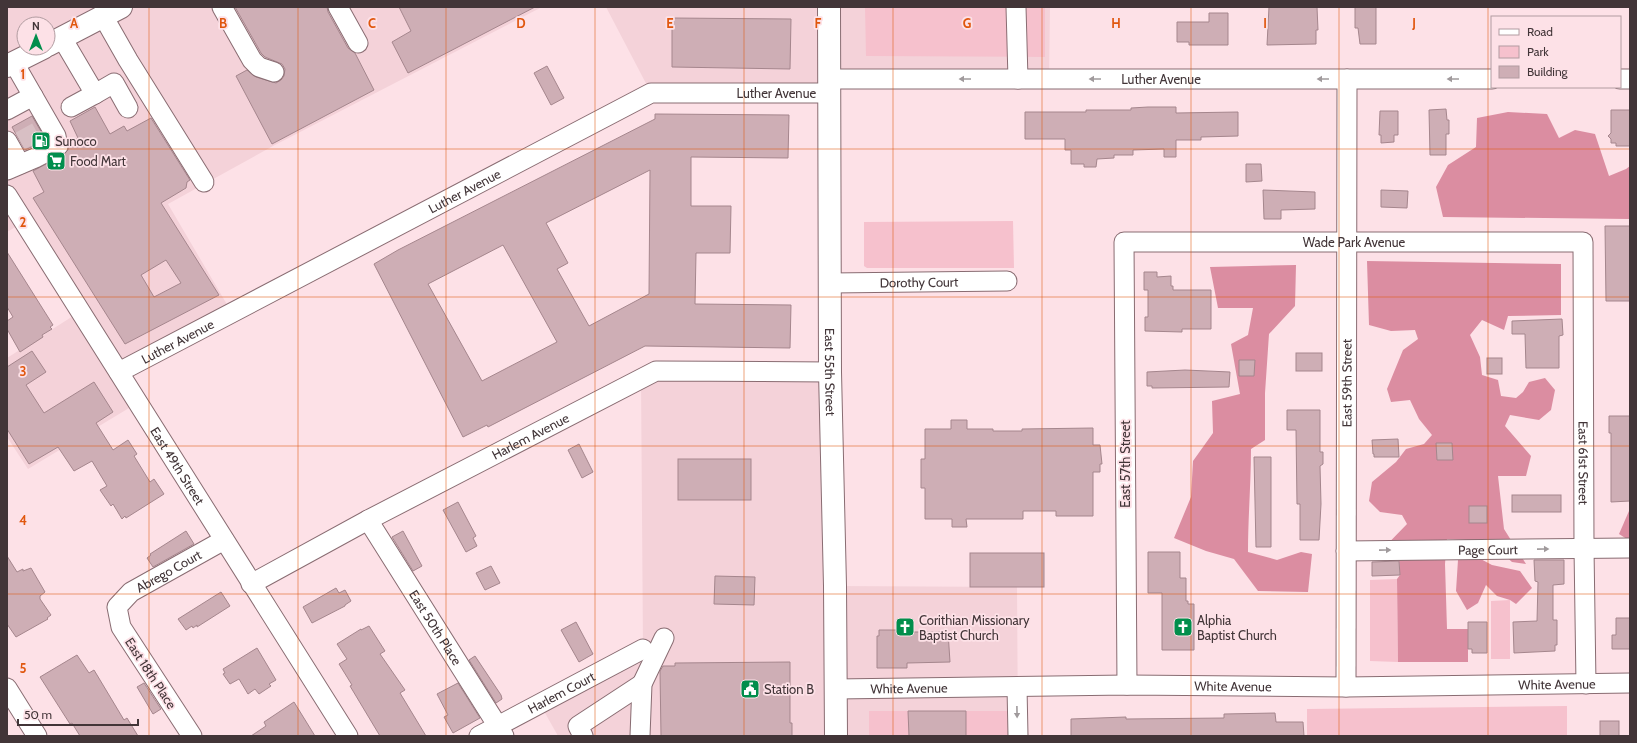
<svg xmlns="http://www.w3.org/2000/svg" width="1637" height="743" font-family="Cabin,sans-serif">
  <rect width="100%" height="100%" fill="#fde1e7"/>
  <g fill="#f4d2d9" fill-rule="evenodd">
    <path d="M7,7h535l-269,139 -105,58 64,109 -112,58 19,31 -111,67 -21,-32v-79l74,-47 -57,-89 -17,10zM24,24h24v24h-24z"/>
    <polygon points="606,7 1050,7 1049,79 830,79 830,93 651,93"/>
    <polygon points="830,372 835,586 1017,587 1018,736 558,736 540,704 643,649 641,378"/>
  </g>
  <g fill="#f6c1cd">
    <polygon points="865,7 1045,7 1045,57 866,56"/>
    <polygon points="1013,221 1014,268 867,268 864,266 864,222"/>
    <polygon points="1397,579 1398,662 1370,661 1370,580"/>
    <polygon points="1510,600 1510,659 1491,659 1491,601"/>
    <polygon points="1567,706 1567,736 1307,736 1307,709"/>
    <polygon points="869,711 1007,711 1008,736 869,736"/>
  </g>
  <g fill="#db8da1">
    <polygon points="1508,112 1547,114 1559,138 1575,130 1595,134 1609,176 1626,169 1630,166 1630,219 1443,217 1436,187 1448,165 1476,147 1477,118"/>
    <polygon points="1367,261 1561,264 1561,315 1508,316 1504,330 1482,320 1470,335 1480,357 1482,375 1498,380 1501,396 1516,398 1523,392 1529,382 1545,378 1555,390 1551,410 1539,420 1510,415 1505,426 1531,456 1526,476 1498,476 1504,529 1526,564 1512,562 1489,541 1447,539 1445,564 1447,629 1468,629 1468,662 1398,662 1397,579 1400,575 1399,560 1372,560 1407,524 1402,515 1380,512 1369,501 1372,482 1396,462 1406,449 1424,444 1432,435 1419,419 1410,400 1391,402 1387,389 1403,350 1418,339 1415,330 1391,331 1369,325"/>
    <path d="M1296,265l-1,41 -26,28 -4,59v47l-14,9c0,34 -3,68 -3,103l29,8 24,-8 11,2 -4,38 -50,-1 -24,-32 -28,-8 -32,-13 17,-41 2,-36 20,-28 -1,-32 28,-7 -9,-50 17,-9 5,-27h-35l-8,-41z"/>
    <polygon points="1629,511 1630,511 1630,541 1619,534"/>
    <polygon points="1475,556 1492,565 1520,571 1532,588 1516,604 1510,600 1497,596 1486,585 1478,603 1467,610 1456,591 1458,560"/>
  </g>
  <g fill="#ceaeb5" stroke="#a5868d" fill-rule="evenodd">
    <polygon points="235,7 327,7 328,12 348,48 355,53 374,90 272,144 236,76 247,70 256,77 276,83 281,80 284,76 285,69 282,64 265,57 261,53"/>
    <polygon points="399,7 535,7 408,73 392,42 411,31"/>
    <polygon points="1269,7 1317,7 1318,30 1316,30 1316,44 1267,45"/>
    <polygon points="1355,7 1376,7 1376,44 1360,44 1358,28 1355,28"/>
    <polygon points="1209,13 1228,13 1228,45 1189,45 1189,42 1177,42 1177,22 1209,22"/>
    <polygon points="672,18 791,19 790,69 672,67"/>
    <polygon points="547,66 564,98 551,105 534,73"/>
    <path d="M95,107l15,27 14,-8 3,5 24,-13 39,62 -3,2 -1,6 -25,15 58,92 -94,49 -92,-146 11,-6 -11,-21 30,-16 5,-5 1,-7 9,-5 -8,-17zM166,260l15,23 -27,14 -13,-22z"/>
    <polygon points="1148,107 1176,107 1176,113 1238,112 1238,136 1201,137 1201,140 1176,140 1176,157 1164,157 1164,149 1133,150 1133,155 1114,155 1114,158 1097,159 1096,167 1084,167 1084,164 1071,164 1071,150 1065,150 1065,139 1025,139 1025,112 1086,112 1086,110 1131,110 1131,108"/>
    <polygon points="1446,109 1447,120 1449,120 1449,134 1446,134 1446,155 1430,155 1429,110"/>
    <polygon points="1611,110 1630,110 1630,146 1616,146 1616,143 1611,143 1611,139 1608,136 1611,133"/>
    <polygon points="1380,111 1398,111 1398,135 1394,135 1394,142 1381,143 1381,135 1379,135"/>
    <path d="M655,114l134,1 -1,43 -97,-1v49h40l-1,47h-34l-1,51 96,1 -1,43 -145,-2 -157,81 -1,-2 -24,12 -89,-173 24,-14 257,-131zM650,170l-1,124 -60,32 -32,-57 11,-6 -22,-40zM503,245l54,97 -75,39 -54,-97z"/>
    <polygon points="32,116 46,140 25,150 12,127"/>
    <polygon points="1246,164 1261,164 1262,181 1246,182"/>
    <polygon points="1263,190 1315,192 1315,209 1281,210 1281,219 1264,219"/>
    <polygon points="1381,190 1408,191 1407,208 1381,207"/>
    <polygon points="1605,226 1630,226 1630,301 1606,301"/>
    <polygon points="7,252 53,325 50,327 52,329 42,335 43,337 20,352 7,329 7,321 13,317 7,307"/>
    <polygon points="1144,272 1157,272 1157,277 1171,276 1171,286 1173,286 1173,290 1211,290 1211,329 1182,329 1182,332 1145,331 1145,317 1148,317 1148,290 1144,290"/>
    <polygon points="1562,319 1563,335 1559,336 1559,368 1526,368 1525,334 1512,334 1512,321"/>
    <polygon points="32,351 46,372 26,385 44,413 94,382 113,412 96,423 113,450 128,440 137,454 134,456 150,482 154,479 164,494 126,518 125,516 122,519 113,504 111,506 100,490 107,486 92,461 74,471 58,447 29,464 7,429 7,367"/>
    <rect x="1296" y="353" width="26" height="18"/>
    <rect x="1487" y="358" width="15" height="16"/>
    <polygon points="1239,360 1255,360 1254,376 1239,376"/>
    <polygon points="1185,370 1230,372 1229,387 1152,388 1152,386 1147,386 1147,372"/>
    <polygon points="1287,410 1320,410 1320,452 1323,452 1323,464 1320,466 1321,504 1319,540 1300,540 1300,504 1297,504 1296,430 1287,430"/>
    <polygon points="1609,416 1630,416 1630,501 1611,502 1611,433 1609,433"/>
    <polygon points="951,420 967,420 967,429 993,429 993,431 1022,431 1022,429 1093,428 1093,445 1100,445 1102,464 1100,464 1100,472 1093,472 1093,516 1056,516 1056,511 1023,511 1023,519 966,519 967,527 952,527 952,519 925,519 925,488 921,488 921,459 925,459 925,429 951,429"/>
    <polygon points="1398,439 1399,457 1374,457 1374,454 1373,454 1372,440"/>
    <polygon points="1436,443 1452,443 1453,460 1437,460"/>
    <polygon points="579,444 593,472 582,478 568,450"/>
    <polygon points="1254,457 1271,457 1271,547 1256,547"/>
    <rect x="678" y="459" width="73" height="41"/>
    <rect x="1512" y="495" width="49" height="17"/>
    <polygon points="458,502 476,536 473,538 477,546 466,552 443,510"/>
    <rect x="1469" y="506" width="18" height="17"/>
    <polygon points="186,531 194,544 153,567 147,558 151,555 150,554"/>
    <polygon points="403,531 422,566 413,571 392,537"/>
    <polygon points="1148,552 1180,552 1180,578 1186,578 1186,601 1188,601 1188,604 1194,604 1194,650 1162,650 1162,593 1148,593"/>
    <rect x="970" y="553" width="74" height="34"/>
    <polygon points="7,556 17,572 23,569 23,571 31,568 45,592 40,596 40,599 51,615 47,618 48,619 16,637 7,624"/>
    <polygon points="1534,560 1564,560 1564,584 1553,585 1553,620 1557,620 1557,645 1555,645 1555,651 1514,653 1513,622 1537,621 1538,582 1535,581"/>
    <polygon points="1399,561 1400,575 1372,576 1372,562"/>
    <polygon points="491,566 500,583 485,590 476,573"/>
    <polygon points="715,576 755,577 754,605 714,604"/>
    <polygon points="336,588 339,593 345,590 351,601 345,605 345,606 312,623 303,607"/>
    <polygon points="221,592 230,606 197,627 197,625 193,628 192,626 186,630 178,619"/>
    <polygon points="1616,618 1630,618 1630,649 1612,649 1612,635 1616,635"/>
    <polygon points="576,622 593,654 579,662 561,630"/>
    <polygon points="1468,622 1487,622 1487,653 1472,653 1472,649 1468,649"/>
    <polygon points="369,626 385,651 380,654 405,690 400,693 426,736 380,736 350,686 352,685 339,664 347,659 337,644 361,629 361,630"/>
    <polygon points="879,630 903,630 903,632 948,632 950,662 907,663 907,668 877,668 877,636 879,636"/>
    <polygon points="257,648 276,680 269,684 271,686 259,694 255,689 248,694 239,679 230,684 223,674 225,673 223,669"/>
    <polygon points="77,655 89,673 94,670 124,720 127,718 138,736 80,736 72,723 70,724 40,677"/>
    <polygon points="475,656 501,695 502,699 496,703 469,660"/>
    <polygon points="790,662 790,723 792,723 792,736 661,736 660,671 663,666 675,666 675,663"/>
    <polygon points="144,683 161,709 153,714 137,687"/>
    <polygon points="458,683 480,718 453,733 444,717 448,715 437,694"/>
    <polygon points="294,702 315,736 251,736 266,726 264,722"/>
    <polygon points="908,711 966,711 966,736 909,736"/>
    <polygon points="1275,713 1276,722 1303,722 1304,736 1071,736 1071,719 1126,717 1126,719 1224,718 1224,714"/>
    <rect x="1600" y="721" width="19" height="15"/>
  </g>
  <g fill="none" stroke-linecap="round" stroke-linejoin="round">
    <polyline stroke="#d8bfc4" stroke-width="19" stroke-dasharray="19 10" stroke-linecap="butt" points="20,141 44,128"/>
    <defs>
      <g id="minor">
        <polyline points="222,7 252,60 259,67 274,72"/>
        <polyline points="338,7 358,43"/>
        <polyline points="1016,7 1018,79"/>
        <polyline points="103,16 128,60 204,182"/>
        <polyline points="62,38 95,94 114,83 128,108"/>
        <path id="s1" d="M830,79h662"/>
        <polyline points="1620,79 1630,79"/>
        <polyline points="71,107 95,94"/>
        <polyline points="7,110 33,96"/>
        <polyline points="7,141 20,164"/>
        <polyline points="7,170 35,158 58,146 56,136 14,63"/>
        <path id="s2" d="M7,195l341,541"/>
        <path id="s3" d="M831,283l176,-2"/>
        <path id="s4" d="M119,372l532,-279h179"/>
        <path id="s5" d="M368,520l136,216"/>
        <path id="s6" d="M1346,551l284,-3"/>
        <path id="s7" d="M251,584l117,-64 288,-149 174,1"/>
        <path id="s8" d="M1127,685l-3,-443h459l1,306 2,136"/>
        <polyline points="1017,687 1018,736"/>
        <path id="s9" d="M1346,687l1,-608"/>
        <polyline points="7,688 37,736"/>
        <path id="s10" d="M836,689l291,-4 219,2 284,-4"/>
        <path id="s11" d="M192,736l-71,-109 -4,-20 14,-15 93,-52"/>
        <path id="s12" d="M479,736l164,-87"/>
        <polyline points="583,736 578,726 642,684"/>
        <polyline points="640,736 642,684 664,638"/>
      </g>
      <g id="major">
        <path id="s13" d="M829,7l1,365 5,214 1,150"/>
        <polyline points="48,45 121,7"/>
        <polyline points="7,66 43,48"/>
      </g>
    </defs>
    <use href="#minor" stroke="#896c72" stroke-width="21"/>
    <use href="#major" stroke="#896c72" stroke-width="24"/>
    <use href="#minor" stroke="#fff" stroke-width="19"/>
    <use href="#major" stroke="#fff" stroke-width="22"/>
  </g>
  <defs><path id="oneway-solid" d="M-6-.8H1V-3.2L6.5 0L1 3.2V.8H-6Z"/></defs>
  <g fill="#a09a9c">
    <use href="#oneway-solid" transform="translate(965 79) rotate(180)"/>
    <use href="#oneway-solid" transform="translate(1095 79) rotate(180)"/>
    <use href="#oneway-solid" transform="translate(1323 79) rotate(180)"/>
    <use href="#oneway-solid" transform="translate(1453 79) rotate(180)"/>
    <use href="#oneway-solid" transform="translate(1543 549) rotate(-1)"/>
    <use href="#oneway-solid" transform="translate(1385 550) rotate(-1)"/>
    <use href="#oneway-solid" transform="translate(1017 712) rotate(89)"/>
  </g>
  <path fill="none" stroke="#e0570e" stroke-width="1" stroke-opacity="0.55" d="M149,7v729M298,7v729M446,7v729M595,7v729M744,7v729M893,7v729M1042,7v729M1191,7v729M1339,7v729M1488,7v729M7,149h1623M7,297h1623M7,446h1623M7,594h1623"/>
  <defs>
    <symbol id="fuel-square" viewBox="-11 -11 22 22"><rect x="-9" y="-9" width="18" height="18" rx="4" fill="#018e4c" stroke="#fde1e7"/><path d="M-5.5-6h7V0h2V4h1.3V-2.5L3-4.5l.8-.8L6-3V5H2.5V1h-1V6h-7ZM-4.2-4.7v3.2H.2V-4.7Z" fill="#fff"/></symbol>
    <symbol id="supermarket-square" viewBox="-11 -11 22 22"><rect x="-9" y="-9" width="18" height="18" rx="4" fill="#018e4c" stroke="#fde1e7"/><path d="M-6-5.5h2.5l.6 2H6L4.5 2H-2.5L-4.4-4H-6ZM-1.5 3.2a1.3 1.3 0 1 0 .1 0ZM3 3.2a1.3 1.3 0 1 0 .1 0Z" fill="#fff"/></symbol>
    <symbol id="church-square" viewBox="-11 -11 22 22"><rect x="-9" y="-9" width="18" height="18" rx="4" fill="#018e4c" stroke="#fde1e7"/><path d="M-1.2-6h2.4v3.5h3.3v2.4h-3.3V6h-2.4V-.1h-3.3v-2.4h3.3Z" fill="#fff"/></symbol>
    <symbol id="civic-square" viewBox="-11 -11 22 22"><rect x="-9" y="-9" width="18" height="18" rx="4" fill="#018e4c" stroke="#fde1e7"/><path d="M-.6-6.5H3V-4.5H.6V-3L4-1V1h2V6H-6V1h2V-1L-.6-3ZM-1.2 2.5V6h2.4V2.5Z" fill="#fff"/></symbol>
  </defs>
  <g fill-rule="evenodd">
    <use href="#fuel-square" x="30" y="130" width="22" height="22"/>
    <use href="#supermarket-square" x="45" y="150" width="22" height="22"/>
    <use href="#church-square" x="894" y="616" width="22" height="22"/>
    <use href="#church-square" x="1172" y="616" width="22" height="22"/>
    <use href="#civic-square" x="739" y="678" width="22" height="22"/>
  </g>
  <g text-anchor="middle" stroke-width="3.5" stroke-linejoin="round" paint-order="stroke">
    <g font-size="13" fill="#423538" stroke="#fde1e7">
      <text dy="5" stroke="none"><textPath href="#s1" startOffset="331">Luther Avenue</textPath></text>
      <text dy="5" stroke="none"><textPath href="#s4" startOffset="726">Luther Avenue</textPath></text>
      <text dy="5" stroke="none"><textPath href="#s4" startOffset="390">Luther Avenue</textPath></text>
      <text dy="5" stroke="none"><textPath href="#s8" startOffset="673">Wade Park Avenue</textPath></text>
      <text dy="5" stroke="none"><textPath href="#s3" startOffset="88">Dorothy Court</textPath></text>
      <text dy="5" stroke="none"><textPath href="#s4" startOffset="66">Luther Avenue</textPath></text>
      <text dy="5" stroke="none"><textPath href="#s13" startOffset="365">East 55th Street</textPath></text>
      <text dy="5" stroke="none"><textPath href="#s9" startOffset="304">East 59th Street</textPath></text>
      <text dy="5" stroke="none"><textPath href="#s7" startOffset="316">Harlem Avenue</textPath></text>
      <text dy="5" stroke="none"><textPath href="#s8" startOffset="1123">East 61st Street</textPath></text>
      <text transform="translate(1125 464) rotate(-90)" y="5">East 57th Street</text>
      <text dy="5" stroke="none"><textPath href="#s2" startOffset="320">East 49th Street</textPath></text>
      <text dy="5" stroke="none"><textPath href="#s6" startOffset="142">Page Court</textPath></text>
      <text dy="5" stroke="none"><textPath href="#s11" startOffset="214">Abrego Court</textPath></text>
      <text dy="5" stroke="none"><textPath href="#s5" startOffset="127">East 50th Place</textPath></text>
      <text transform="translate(151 673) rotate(57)" y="5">East 18th Place</text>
      <text dy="5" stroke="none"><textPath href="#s10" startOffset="721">White Avenue</textPath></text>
      <text dy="5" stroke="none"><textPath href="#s10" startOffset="397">White Avenue</textPath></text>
      <text dy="5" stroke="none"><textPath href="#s10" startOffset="73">White Avenue</textPath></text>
      <text dy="5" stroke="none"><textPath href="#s12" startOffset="93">Harlem Court</textPath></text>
    </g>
    <g font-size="13" fill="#423538" stroke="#fde1e7" text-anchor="start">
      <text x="55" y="146">Sunoco</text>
      <text x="70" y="166">Food Mart</text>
      <text x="919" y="625">Corithian Missionary<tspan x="919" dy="15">Baptist Church</tspan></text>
      <text x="1197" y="625">Alphia<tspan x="1197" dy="15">Baptist Church</tspan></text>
      <text x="764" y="694">Station B</text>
    </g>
  </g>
  <g font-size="13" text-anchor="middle" font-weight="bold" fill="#e0570e" stroke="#fde1e7" stroke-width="3.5" stroke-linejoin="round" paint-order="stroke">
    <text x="74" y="28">A</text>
    <text x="223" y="28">B</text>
    <text x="372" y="28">C</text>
    <text x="521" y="28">D</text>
    <text x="670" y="28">E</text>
    <text x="818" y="28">F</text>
    <text x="967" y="28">G</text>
    <text x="1116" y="28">H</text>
    <text x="1265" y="28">I</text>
    <text x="1414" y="28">J</text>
    <text x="23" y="79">1</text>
    <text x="23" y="227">2</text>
    <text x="23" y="376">3</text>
    <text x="23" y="525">4</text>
    <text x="23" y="673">5</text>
  </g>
  <rect width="1637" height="743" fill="none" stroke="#423538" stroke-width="16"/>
  <rect x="1491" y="16" width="130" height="72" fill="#fde1e7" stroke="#b29ca1"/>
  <rect x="1499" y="29" width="20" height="6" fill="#ffffff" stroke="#b29ca1"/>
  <text x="1527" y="36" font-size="12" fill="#423538">Road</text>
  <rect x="1499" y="46" width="20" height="12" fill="#f6c1cd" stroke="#b29ca1"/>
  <text x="1527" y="56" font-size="12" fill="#423538">Park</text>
  <rect x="1499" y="66" width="20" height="12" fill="#ceaeb5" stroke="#b29ca1"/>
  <text x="1527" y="76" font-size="12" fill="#423538">Building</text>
  <g transform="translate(36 36)"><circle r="19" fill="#fde1e7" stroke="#b29ca1"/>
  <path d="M0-3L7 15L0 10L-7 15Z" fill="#018e4c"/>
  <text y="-6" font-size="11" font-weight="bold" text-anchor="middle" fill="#423538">N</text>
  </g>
  <path d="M18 719v6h120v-6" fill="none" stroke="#423538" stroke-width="2"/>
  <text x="24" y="719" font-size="12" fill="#423538" stroke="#fde1e7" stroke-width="3" paint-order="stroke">50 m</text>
</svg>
